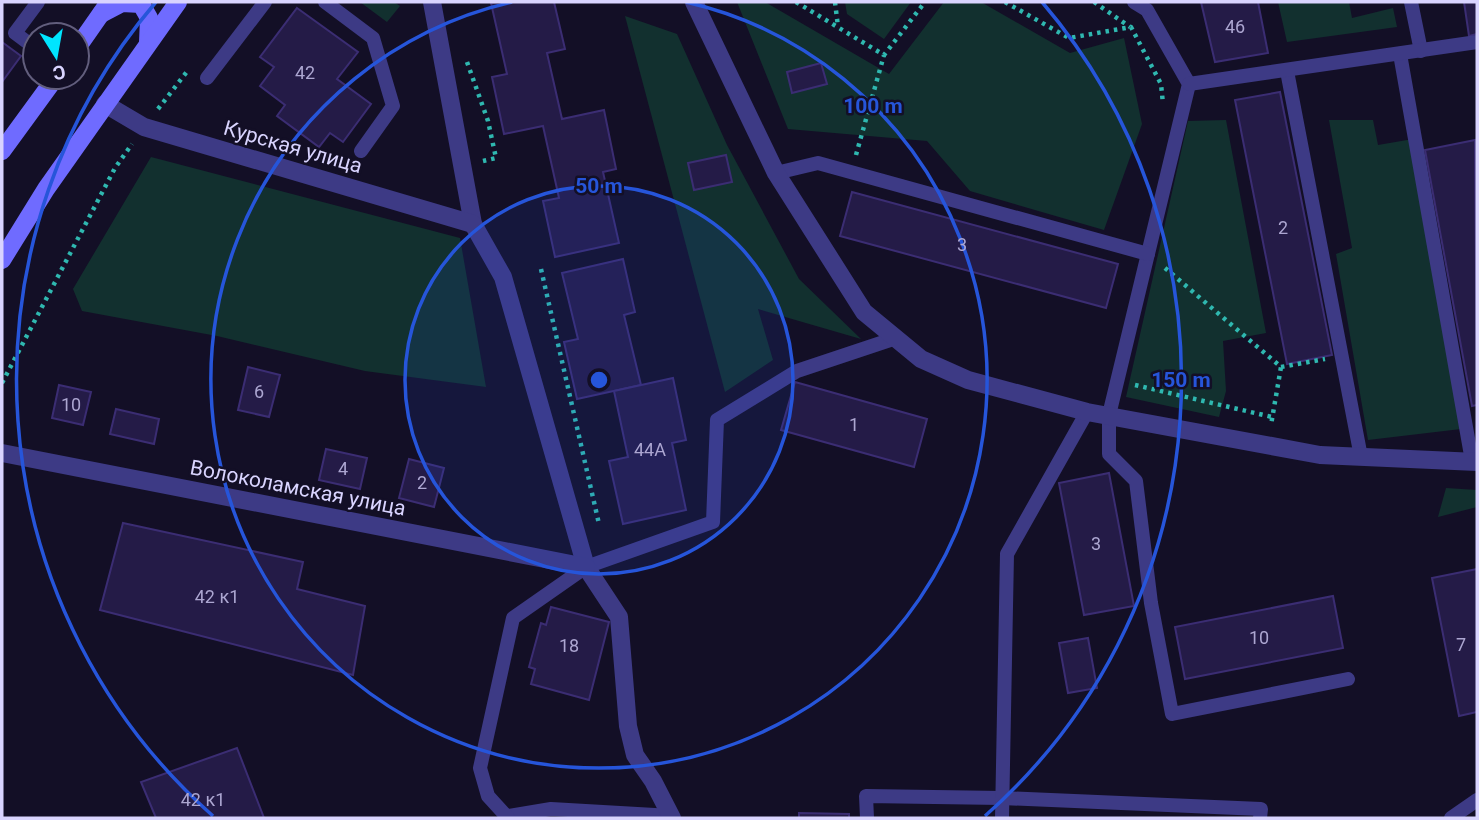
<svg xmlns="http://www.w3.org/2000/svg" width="1479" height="820" font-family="Roboto,sans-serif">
  <rect width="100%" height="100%" fill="#130f26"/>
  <g fill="#12302f">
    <polygon points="360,2 394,2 400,6 387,22"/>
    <polygon points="737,2 765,2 889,74 944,2 981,2 1070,53 1124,38 1142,124 1104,230 970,191 927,141 788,129"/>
    <polygon points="845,2 911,2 884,39 847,14"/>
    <polygon points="1278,2 1349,2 1352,18 1393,8 1397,27 1287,42"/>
    <polygon points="625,16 677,34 727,145 799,279 861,339 758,309 773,360 725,392"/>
    <polygon points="1226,120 1266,333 1223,341 1226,391 1219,417 1126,397 1188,121"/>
    <polygon points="1329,120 1373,120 1378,145 1413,139 1461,429 1368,440 1336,254 1352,248"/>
    <polygon points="151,157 460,238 486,387 365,371 217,336 82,311 73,289"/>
    <polygon points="1446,488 1477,490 1477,507 1438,517"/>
  </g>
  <g fill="#241b47" stroke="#3b2d73" stroke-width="2">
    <polygon points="498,2 554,2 565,49 547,53 562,119 604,110 616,169 603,172 619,243 555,257 543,201 559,198 543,126 504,134 492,77 507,74 491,3"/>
    <polygon points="1201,2 1258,2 1268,53 1215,62"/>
    <polygon points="1464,2 1477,2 1477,34 1469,36"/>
    <polygon points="297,8 358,52 337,79 371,104 343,142 330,133 319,147 277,116 285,105 260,86 274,67 260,57"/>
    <polygon points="2,42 21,56 2,82"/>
    <polygon points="821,63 827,84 792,93 787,72"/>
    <polygon points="1280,92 1332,355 1287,364 1235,100"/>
    <polygon points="1475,140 1477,405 1472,406 1425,150"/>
    <polygon points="726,155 732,182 694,190 688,163"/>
    <polygon points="852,192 1118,264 1106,308 840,236"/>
    <polygon points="623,259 635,312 624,315 641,385 577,399 564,342 578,339 562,273"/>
    <polygon points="248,367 280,375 269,417 238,410"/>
    <polygon points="673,378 686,440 672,443 686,510 623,524 609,461 628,457 614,391"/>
    <polygon points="795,382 927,419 914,467 781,430"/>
    <polygon points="59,385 91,392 83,425 52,418"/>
    <polygon points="116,409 159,419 154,444 110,434"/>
    <polygon points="326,449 367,458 360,489 319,480"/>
    <polygon points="409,459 444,468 434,507 399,498"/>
    <polygon points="1109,473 1134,606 1084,615 1059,483"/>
    <polygon points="123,523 303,562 297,589 365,606 353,675 100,610"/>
    <polygon points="1477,569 1477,712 1459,716 1432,578"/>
    <polygon points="1333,596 1343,648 1185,679 1175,627"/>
    <polygon points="551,607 609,622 589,700 531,684 535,669 529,667 541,623 546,625"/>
    <polygon points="1088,638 1097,688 1068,693 1059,643"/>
    <polygon points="237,748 264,818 156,818 141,782"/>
    <polygon points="799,813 849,814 849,818 799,818"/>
  </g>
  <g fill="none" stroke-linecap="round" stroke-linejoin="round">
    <g stroke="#2fb8b0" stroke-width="4.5" stroke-dasharray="3.5 5" stroke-linecap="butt">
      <polyline points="796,2 884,55 925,2"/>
      <polyline points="835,2 838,27"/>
      <polyline points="1005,2 1069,38 1131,27 1161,84 1163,104"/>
      <polyline points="1094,2 1130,27"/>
      <polyline points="467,62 488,121 496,158 483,161"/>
      <polyline points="158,109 189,69"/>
      <polyline points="856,155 884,55"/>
      <polyline points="1165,268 1281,367 1271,425"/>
      <polyline points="541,269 599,524"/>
      <polyline points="1281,367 1325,359"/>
      <polyline points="2,383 115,168 132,144"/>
      <polyline points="1135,385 1272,417"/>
    </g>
    <g stroke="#3d3a85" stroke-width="14">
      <polyline points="325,2 373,38 393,106 361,151"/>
      <polyline points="1134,2 1147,10 1189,84 1109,415 1109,454 1136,481 1151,603 1172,714 1348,679"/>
      <polyline points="1411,2 1421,51"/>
      <polyline points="35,48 15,33 38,2"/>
      <polyline points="1400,54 1472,461"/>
      <polyline points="1287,71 1361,457"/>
      <polyline points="207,78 265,2"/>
      <polyline points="1189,84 1477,42"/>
      <polyline points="776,173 818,163 1148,254"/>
      <polyline points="508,816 551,809 672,816"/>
      <polyline points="508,818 488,796 480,768 513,618 586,567 713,522 717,420 797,371 896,338"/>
      <polyline points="867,818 866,796 1002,798 1261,809 1260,818"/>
      <polyline points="1002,818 1007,554 1087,412"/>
      <polyline points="1451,818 1477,800"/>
    </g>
    <g stroke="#3d3a85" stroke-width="18">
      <polyline points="432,2 473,224 503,277 586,567 619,617 628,726 635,755 653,781 672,818"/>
      <polyline points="694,2 776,173 864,312 921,359 968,380 1087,412 1320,455 1477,462"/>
      <polyline points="105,104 144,127 473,224"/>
      <polyline points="2,453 586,567"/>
    </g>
    <g stroke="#6f6bff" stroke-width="18">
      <polyline points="101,14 122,3 141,4 149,18 148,43"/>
      <polyline points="77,48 107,5"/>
      <polyline points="2,151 56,77"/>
      <polyline points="2,260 46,189 178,2"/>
    </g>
  </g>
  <circle cx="599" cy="380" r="194" fill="#2655da" fill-opacity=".12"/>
  <g fill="none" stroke="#2655da" stroke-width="3.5">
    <circle cx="599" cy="380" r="194"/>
    <path d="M686 2A388 388 0 1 1 512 2"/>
    <path d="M213 816A582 582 0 0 1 156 2M1042 2A582 582 0 0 1 985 816"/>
  </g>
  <g text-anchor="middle" stroke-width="5" stroke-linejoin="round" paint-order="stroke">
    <g font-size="18" fill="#aca6d1">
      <text x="1235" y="33">46</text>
      <text x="305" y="79">42</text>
      <text x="1283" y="234">2</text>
      <text x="962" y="251">3</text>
      <text x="259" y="398">6</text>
      <text x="71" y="411">10</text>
      <text x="854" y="431">1</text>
      <text x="650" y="456">44А</text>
      <text x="343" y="475">4</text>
      <text x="422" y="489">2</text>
      <text x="1096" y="550">3</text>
      <text x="217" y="603">42 к1</text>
      <text x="1259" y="644">10</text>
      <text x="1461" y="651">7</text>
      <text x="569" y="652">18</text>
      <text x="203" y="806">42 к1</text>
    </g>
    <g font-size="21" fill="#d9d4ff" stroke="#130f26">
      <text transform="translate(293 147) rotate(16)" y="7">Курская улица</text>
      <text transform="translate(298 488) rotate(11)" y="7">Волоколамская улица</text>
    </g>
  </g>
  <circle cx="599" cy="380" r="10" fill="#2655da" stroke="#130f26" stroke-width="3.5"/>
  <g font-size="21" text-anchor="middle" font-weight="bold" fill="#2655da" stroke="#130f26" stroke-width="5" stroke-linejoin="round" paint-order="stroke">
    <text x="873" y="113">100 m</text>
    <text x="599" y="193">50 m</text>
    <text x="1181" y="387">150 m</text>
  </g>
  <rect width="1479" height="820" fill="none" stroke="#d9d4ff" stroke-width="7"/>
  <g transform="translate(56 56) rotate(169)"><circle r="33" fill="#130f26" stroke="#625e7d" stroke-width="2"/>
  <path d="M0-5L12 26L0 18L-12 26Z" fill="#00e5ff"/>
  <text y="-10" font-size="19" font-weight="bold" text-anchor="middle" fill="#d9d4ff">С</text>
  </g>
</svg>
